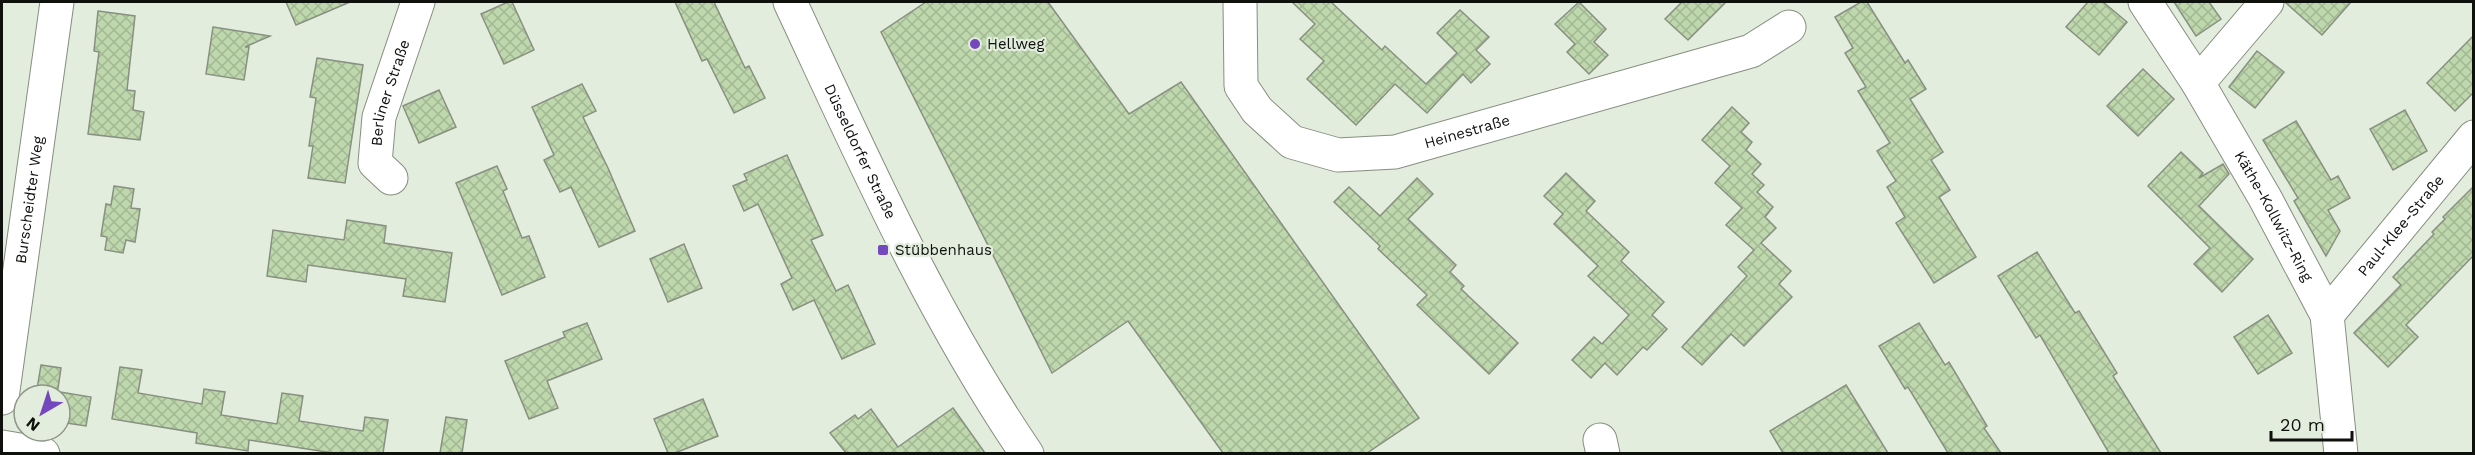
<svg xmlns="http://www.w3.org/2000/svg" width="2475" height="455" font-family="'Work Sans',sans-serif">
  <defs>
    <pattern id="building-cross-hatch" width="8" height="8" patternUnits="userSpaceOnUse" patternTransform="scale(1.5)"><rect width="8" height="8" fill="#bed7ac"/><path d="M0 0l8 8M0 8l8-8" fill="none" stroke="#a2b893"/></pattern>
  </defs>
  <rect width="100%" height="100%" fill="#e3eddd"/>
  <g fill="url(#building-cross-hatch)" stroke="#889082" stroke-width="1.5">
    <polygon points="286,2 350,2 296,25"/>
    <polygon points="508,2 512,2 534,50 504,64 481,14"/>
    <polygon points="675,2 714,2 745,68 749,66 765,98 734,113 707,59 702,61"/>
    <polygon points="926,2 1048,2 1129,114 1181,82 1419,418 1367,453 1223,453 1128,321 1052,373 881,32"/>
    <polygon points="1292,2 1331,2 1382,50 1385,46 1426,84 1457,53 1437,33 1460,10 1489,37 1476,50 1490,64 1471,83 1463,74 1427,113 1395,84 1356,125 1307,79 1324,61 1300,39 1315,24"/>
    <polygon points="1579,2 1606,29 1594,42 1608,55 1589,74 1567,52 1575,44 1555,24"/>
    <polygon points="1682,2 1726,2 1688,40 1665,19"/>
    <polygon points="1861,2 1867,2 1905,63 1908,60 1926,89 1910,99 1943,152 1931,160 1950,190 1939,197 1976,257 1934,283 1896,223 1905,217 1887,187 1896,181 1877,151 1890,143 1858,91 1866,87 1845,53 1853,48 1835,17"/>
    <polygon points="2088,2 2103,2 2127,22 2099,55 2066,27"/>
    <polygon points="2174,2 2209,2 2221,19 2196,36"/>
    <polygon points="2285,2 2351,2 2322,35"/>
    <polygon points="98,11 135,16 127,90 135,91 133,110 144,112 140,140 88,134 99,52 94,51"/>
    <polygon points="213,27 270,36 245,47 249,47 244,80 206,74"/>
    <polygon points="2474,35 2474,92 2455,111 2427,83"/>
    <polygon points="2257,51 2284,72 2255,108 2229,87"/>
    <polygon points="317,58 363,65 345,183 308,178 313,146 309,146 316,98 310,97"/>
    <polygon points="2143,69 2174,99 2138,136 2107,106"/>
    <polygon points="582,84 596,111 583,117 608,168 635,231 599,247 571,187 560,192 544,160 554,155 532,107"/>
    <polygon points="439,90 456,127 419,143 403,106"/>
    <polygon points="1732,107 1749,123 1741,132 1752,142 1746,150 1761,164 1752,174 1764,185 1757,192 1773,207 1765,217 1776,228 1761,243 1791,271 1779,284 1792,297 1744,346 1731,334 1702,365 1682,347 1747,276 1738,267 1754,250 1726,225 1742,208 1715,183 1730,166 1702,140"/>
    <polygon points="2405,110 2427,151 2393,170 2370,129"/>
    <polygon points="2296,121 2331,180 2338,176 2350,198 2328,210 2340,231 2326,256 2294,201 2298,198 2263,140"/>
    <polygon points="2181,152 2203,173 2199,178 2223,164 2229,174 2199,206 2253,259 2222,292 2194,264 2210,248 2148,186"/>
    <polygon points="787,155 823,235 811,240 836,291 848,285 875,344 842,359 814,300 793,310 781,284 792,278 758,204 744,211 733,186 747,180 744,174"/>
    <polygon points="497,166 507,189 503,191 522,238 529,236 545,277 502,295 456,183"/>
    <polygon points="1566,173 1595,201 1586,211 1629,252 1621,261 1664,302 1652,315 1667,329 1647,350 1643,347 1617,375 1605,363 1591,378 1572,360 1594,337 1602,344 1629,315 1588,276 1598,266 1554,224 1563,214 1544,196"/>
    <polygon points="1417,178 1433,194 1408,219 1456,265 1450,272 1464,286 1461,289 1518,343 1489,374 1417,305 1427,295 1378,249 1380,246 1334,202 1349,187 1380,216"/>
    <polygon points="114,186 134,189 131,208 140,209 135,242 126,240 123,253 105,250 107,237 101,236 106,204 111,205"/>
    <polygon points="2474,186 2474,255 2406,325 2418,337 2388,367 2354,333 2401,285 2393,277 2434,234 2432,232 2445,219 2443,217"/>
    <polygon points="347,220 386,226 384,243 452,253 445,302 403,296 406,279 308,265 306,282 267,276 273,230 344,240"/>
    <polygon points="684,244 702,288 668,302 650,259"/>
    <polygon points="2037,252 2075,313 2079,311 2117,373 2113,376 2161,453 2109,453 2040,335 2036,338 1998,276"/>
    <polygon points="2268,315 2292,353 2258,374 2234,337"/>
    <polygon points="587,323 602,359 547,381 558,408 529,419 505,361 565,337 563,332"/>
    <polygon points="1919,323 1945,365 1949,362 1987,426 1984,428 2001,453 1948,453 1908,387 1905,389 1879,346"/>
    <polygon points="41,365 61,368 57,395 36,395"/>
    <polygon points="120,367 142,370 138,393 202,404 204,389 225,392 221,415 277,424 282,393 303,396 299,421 363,431 365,417 388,420 383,453 333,453 249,440 248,451 196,443 197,433 112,419"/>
    <polygon points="1846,385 1888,453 1783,453 1770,431"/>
    <polygon points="60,392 91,397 86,426 60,422"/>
    <polygon points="703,399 718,436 675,453 668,453 654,419"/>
    <polygon points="953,408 985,453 846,453 830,433 855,415 858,419 871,409 898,447"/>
    <polygon points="446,417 467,420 462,453 440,453"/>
  </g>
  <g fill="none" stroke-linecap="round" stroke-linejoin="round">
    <defs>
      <g id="minor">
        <path id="s1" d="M1240,2l1,84 16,24 35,32 46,13 57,-3 268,-76 88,-25 38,-24"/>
        <path id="s2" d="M2145,2l53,81 67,115 62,117 14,139"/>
        <polyline points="2198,83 2267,2"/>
        <path id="s3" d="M391,178l-16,-15 4,-46 39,-115"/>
        <path id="s4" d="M2327,315l147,-178"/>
        <path id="s5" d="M2,398l55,-396"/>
        <polyline points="1600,440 1603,454"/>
        <polyline points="2,447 43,454"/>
      </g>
      <g id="major">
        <path id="s6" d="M790,2c73,156 139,308 237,452"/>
      </g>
    </defs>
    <use href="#minor" stroke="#868e80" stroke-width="35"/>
    <use href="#major" stroke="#868e80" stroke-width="35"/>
    <use href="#minor" stroke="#fff" stroke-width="33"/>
    <use href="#major" stroke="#fff" stroke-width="33"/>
  </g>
  <g fill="#7547bf" stroke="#e3eddd" stroke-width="2">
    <circle cx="975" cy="44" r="6"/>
    <rect x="877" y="244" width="12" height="12" rx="3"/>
  </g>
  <g text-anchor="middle" stroke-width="4.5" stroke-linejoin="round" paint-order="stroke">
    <g font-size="15" fill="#0e110c" stroke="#e3eddd" text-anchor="start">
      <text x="987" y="49">Hellweg</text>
      <text x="895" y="255">Stübbenhaus</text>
    </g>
    <g font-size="15" fill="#0e110c" stroke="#e3eddd">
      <text dy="5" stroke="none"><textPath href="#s3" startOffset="94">Berliner Straße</textPath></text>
      <text dy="5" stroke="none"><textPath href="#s1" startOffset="340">Heinestraße</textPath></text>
      <text dy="5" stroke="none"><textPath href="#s6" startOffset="165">Düsseldorfer Straße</textPath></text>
      <text dy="5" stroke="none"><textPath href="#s5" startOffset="200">Burscheidter Weg</textPath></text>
      <text dy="5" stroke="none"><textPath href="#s2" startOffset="250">Käthe-Kollwitz-Ring</textPath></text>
      <text dy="5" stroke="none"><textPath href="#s4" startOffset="116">Paul-Klee-Straße</textPath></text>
    </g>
  </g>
  <rect width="2475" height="455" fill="none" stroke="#0e110c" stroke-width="6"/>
  <g transform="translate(42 413) rotate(219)"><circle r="28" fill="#e3eddd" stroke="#8e9589" stroke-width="1.5"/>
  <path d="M0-4.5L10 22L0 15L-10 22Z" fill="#7547bf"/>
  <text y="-9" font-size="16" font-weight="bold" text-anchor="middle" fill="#0e110c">N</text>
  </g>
  <path d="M2271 431v9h81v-9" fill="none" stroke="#0e110c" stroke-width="3"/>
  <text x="2280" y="431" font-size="18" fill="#0e110c" stroke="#e3eddd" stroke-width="4.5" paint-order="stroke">20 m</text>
</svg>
